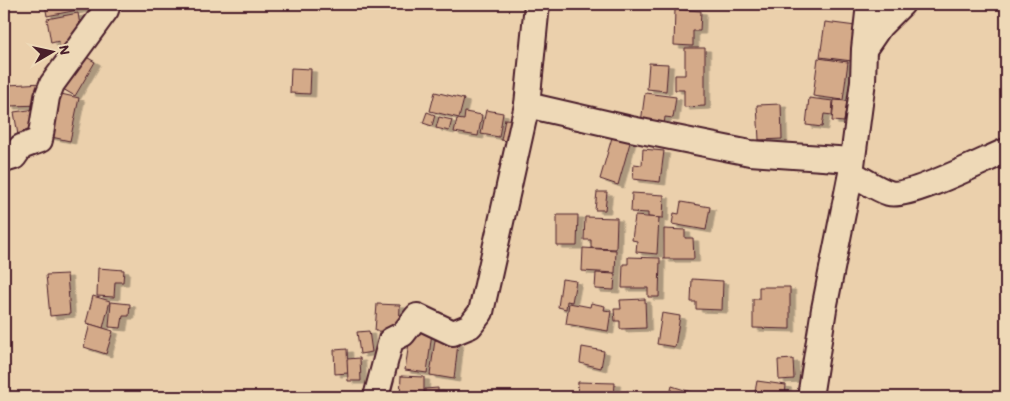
<svg xmlns="http://www.w3.org/2000/svg" width="1010" height="401" font-family="Itim,sans-serif">
  <defs>
    <filter id="shadow"><feDropShadow dx="5.5" dy="3" stdDeviation="0" flood-color="#0004"/></filter>
  </defs>
  <rect width="100%" height="100%" fill="#ebd0ac"/>
  <filter id="ink" filterUnits="userSpaceOnUse"><feTurbulence type="fractalNoise" baseFrequency=".02" numOctaves="2"/><feDisplacementMap in="SourceGraphic" scale="10" xChannelSelector="R" yChannelSelector="G"/><feConvolveMatrix kernelMatrix="1 2 1 2 8 2 1 2 1" color-interpolation-filters="sRGB"/></filter>
  <g filter="url(#ink)">
    <g fill="#d4aa89" stroke="#4a1f2b" filter="url(#shadow)">
      <polygon points="45,4 92,4 93,7 47,16"/>
      <polygon points="675,9 701,11 700,31 693,31 693,46 674,45"/>
      <polygon points="78,13 82,38 75,48 60,51 59,41 51,43 47,19"/>
      <polygon points="825,22 856,26 852,61 820,57"/>
      <polygon points="685,48 705,48 705,106 684,107 684,90 675,90 675,75 685,75"/>
      <polygon points="76,51 95,62 75,96 56,85"/>
      <polygon points="818,58 848,62 843,100 813,96"/>
      <polygon points="649,63 668,64 666,91 647,89"/>
      <polygon points="291,68 311,69 310,94 290,93"/>
      <polygon points="43,83 43,105 9,106 8,85"/>
      <polygon points="52,92 79,98 70,141 42,135"/>
      <polygon points="435,92 464,99 459,118 430,111"/>
      <polygon points="645,93 676,97 673,118 665,117 663,133 640,130"/>
      <polygon points="809,98 833,101 832,115 824,114 822,127 806,125"/>
      <polygon points="834,100 847,101 844,122 832,121"/>
      <polygon points="781,104 782,139 759,140 757,105"/>
      <polygon points="36,109 40,132 18,135 14,112"/>
      <polygon points="486,110 503,113 499,137 481,134"/>
      <polygon points="427,112 435,115 432,126 423,123"/>
      <polygon points="465,112 482,115 478,136 454,132 457,119 464,120"/>
      <polygon points="439,117 452,120 449,131 436,128"/>
      <polygon points="505,119 519,120 515,142 501,140"/>
      <polygon points="613,134 631,139 618,185 600,179"/>
      <polygon points="643,149 664,151 660,182 633,179 634,164 642,165"/>
      <polygon points="597,192 607,192 605,210 595,210"/>
      <polygon points="632,193 664,195 663,218 648,217 648,213 631,212"/>
      <polygon points="681,202 710,207 706,230 672,224 674,213 679,214"/>
      <polygon points="557,215 578,215 577,246 557,246"/>
      <polygon points="635,216 659,218 657,254 636,252 637,241 632,240"/>
      <polygon points="585,217 617,218 616,249 591,248 591,240 584,240"/>
      <polygon points="664,229 685,230 685,238 693,238 694,259 664,259"/>
      <polygon points="583,248 616,250 615,273 582,271"/>
      <polygon points="628,257 660,258 659,297 648,297 648,288 622,288 623,264 628,264"/>
      <polygon points="98,268 124,270 123,282 115,282 114,297 97,296"/>
      <polygon points="596,273 615,274 614,290 595,289"/>
      <polygon points="67,274 70,314 50,316 46,275"/>
      <polygon points="562,279 576,281 572,302 567,301 566,309 558,307"/>
      <polygon points="692,279 723,281 722,310 696,309 696,302 691,302"/>
      <polygon points="759,287 790,287 790,329 753,328 753,299 759,299"/>
      <polygon points="93,296 110,301 103,328 86,323"/>
      <polygon points="645,299 646,328 620,329 620,321 615,321 614,309 621,309 620,300"/>
      <polygon points="111,302 130,304 129,316 123,316 121,328 109,327"/>
      <polygon points="569,303 590,307 591,303 605,306 604,310 611,311 608,331 566,324"/>
      <polygon points="377,304 400,305 399,332 375,331"/>
      <polygon points="662,313 680,316 675,347 657,344"/>
      <polygon points="90,324 113,331 106,354 84,347"/>
      <polygon points="411,329 432,332 427,373 405,370"/>
      <polygon points="369,331 372,352 360,354 357,332"/>
      <polygon points="435,340 458,343 454,379 430,375"/>
      <polygon points="582,347 604,351 601,368 580,363"/>
      <polygon points="347,349 348,373 335,374 334,350"/>
      <polygon points="360,358 361,381 348,381 347,359"/>
      <polygon points="793,359 794,379 779,380 778,360"/>
      <polygon points="401,376 424,377 424,397 400,397"/>
      <polygon points="757,381 786,385 785,397 754,397"/>
      <polygon points="578,382 615,383 614,397 577,397"/>
      <polygon points="672,386 703,396 702,397 669,397"/>
      <polygon points="438,388 438,397 425,397 425,389"/>
      <polygon points="627,391 652,397 625,397"/>
    </g>
    <g fill="none" stroke-linecap="round" stroke-linejoin="round">
      <defs>
        <g id="minor">
          <polyline points="865,48 880,26 902,4"/>
          <polyline points="527,105 631,129 750,153 852,160"/>
          <polyline points="4,160 14,157 21,147 40,140 47,97 52,84 106,10 108,4"/>
          <path d="M851,173c12,6 25,16 38,20 19,6 95,-33 117,-42"/>
          <polyline points="376,397 391,340 403,334 417,316 453,333 470,326 481,312 527,105 537,4"/>
          <polyline points="810,397 824,309 851,173 863,81 864,49 869,4"/>
        </g>
      </defs>
      <use href="#minor" stroke="#4a1f2b" stroke-width="28"/>
      <use href="#minor" stroke="#eed9b7" stroke-width="24"/>
    </g>
  </g>
  <rect width="1010" height="401" fill="none" stroke="#eed9b7" stroke-width="20"/>
  <rect x="10" y="10" width="990" height="381" fill="none" stroke="#4a1f2b" stroke-width="2" filter="url(#ink)"/>
  <g transform="translate(52 52) rotate(81)" stroke="#eed9b7" stroke-width="4" paint-order="stroke">
  <path d="M0-4L9 19L0 12L-9 19Z" fill="#4a1f2b"/>
  <text y="-8" font-size="14" font-weight="bold" text-anchor="middle" fill="#4a1f2b">N</text>
  </g>
</svg>
